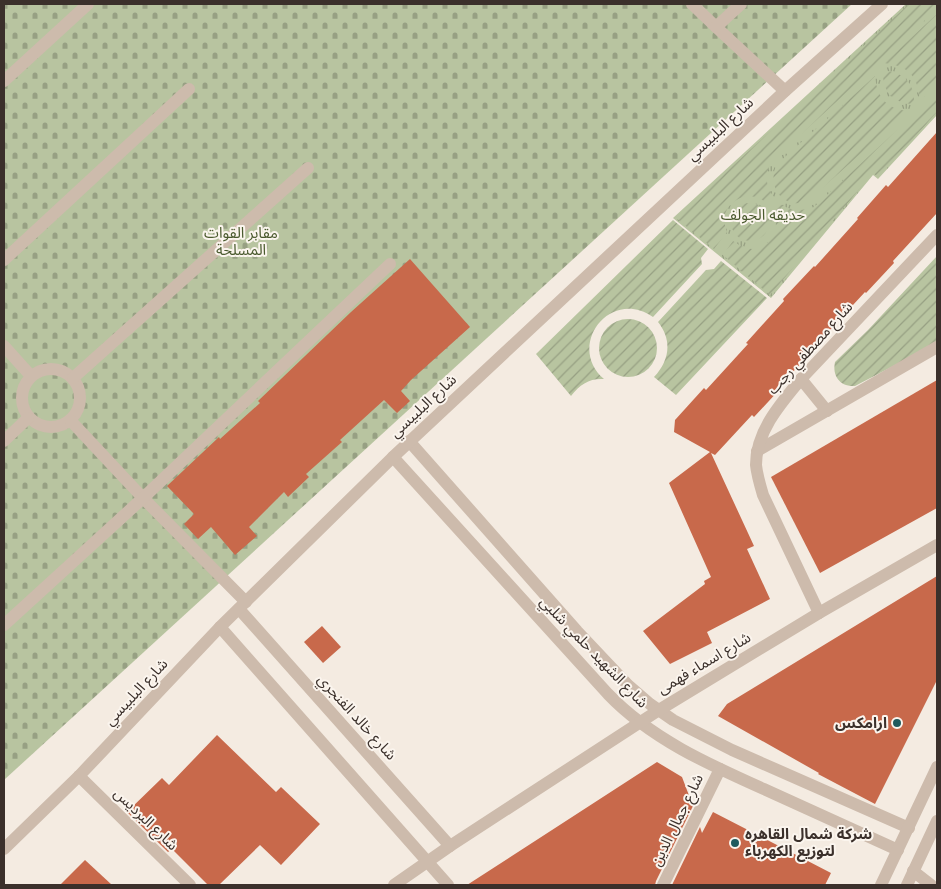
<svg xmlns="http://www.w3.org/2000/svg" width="941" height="889" font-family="Mulish,'Noto Sans Arabic',sans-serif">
  <defs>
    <pattern id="cemetery-stones" width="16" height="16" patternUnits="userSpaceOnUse" patternTransform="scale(1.25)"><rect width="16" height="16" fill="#b8c4a0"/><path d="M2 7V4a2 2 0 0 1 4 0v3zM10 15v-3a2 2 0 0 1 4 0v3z" fill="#97a083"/></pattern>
    <pattern id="park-tufts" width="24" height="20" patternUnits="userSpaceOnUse" patternTransform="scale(1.25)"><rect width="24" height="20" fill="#b8c4a0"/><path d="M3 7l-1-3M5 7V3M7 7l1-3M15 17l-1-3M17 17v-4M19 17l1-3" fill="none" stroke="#97a083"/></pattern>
    <pattern id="garden-furrows" width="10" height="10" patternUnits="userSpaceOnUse" patternTransform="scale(1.25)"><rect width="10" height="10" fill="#b8c4a0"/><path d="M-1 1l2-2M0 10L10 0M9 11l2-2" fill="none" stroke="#97a083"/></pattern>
  </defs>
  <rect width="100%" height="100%" fill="#f4ebe1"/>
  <polygon fill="url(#cemetery-stones)" points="4,4 852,4 4,780"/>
  <polygon fill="url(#park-tufts)" points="906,4 937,4 937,115 878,179 873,175 771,298 673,218"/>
  <g fill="url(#garden-furrows)">
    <path d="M909,4h28v5l-166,153c-6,14 -6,21 2,34l-6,7c-3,-2 -7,-5 -11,-6 -15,-4 -31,7 -32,23 0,4 2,8 3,12l-13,17 -38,-31z"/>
    <path d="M937,14v71l-17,16c-2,-25 -11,-35 -36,-38z"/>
    <path d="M883,71c21,0 32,13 31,33 -20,0 -32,-12 -31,-33z"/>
    <path d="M875,76c2,22 12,33 33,35l-99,89c-5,2 -10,4 -16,3 -18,-4 -24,-24 -16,-39z"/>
    <path d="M937,93v19l-59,65 -5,-4 -103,122 -47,-40 10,-14c4,2 7,5 11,6 14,7 31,-6 32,-21 0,-6 -3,-13 -5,-19l5,-6c13,10 23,11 38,6z"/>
    <circle cx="750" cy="222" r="19"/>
    <path d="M673,220l35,29 -7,9 1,6 -49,53c-44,-30 -87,30 -49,62 -14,-1 -24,5 -33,17l-35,-42z"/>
    <path d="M937,256v86l-9,6 -73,38c-15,1 -23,-10 -20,-24l33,-32z"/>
    <path d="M721,261l46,37 -91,97 -22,-18c15,-16 19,-36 4,-55l48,-52 8,-1z"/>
    <circle cx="628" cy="348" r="29"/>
  </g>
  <g fill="#c8694b">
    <polygon points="937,132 937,213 893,261 894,263 866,293 865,292 815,346 816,347 779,387 780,389 754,417 752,415 715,455 711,453 754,546 747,549 770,599 707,632 712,643 670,664 643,631 705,584 704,581 711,577 669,483 710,452 674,432 675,420 704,388 706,390 748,344 746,343 784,301 783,299 814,266 815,267 858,219 857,218 886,185 888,187"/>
    <polygon points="410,259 470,327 411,380 401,391 410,401 397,413 384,400 340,440 342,442 306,474 309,477 288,497 284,492 249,527 257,536 235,555 211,527 198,539 184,524 194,514 167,486 219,437 220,439 260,403 258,401 351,312"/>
    <polygon points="937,380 937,508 820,573 771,477"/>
    <polygon points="937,576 937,680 875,804 818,774 819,773 718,716 727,704"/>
    <polygon points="322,626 341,647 323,663 304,642"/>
    <polygon points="217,735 276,792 281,787 320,824 281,865 260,845 219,885 208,885 172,849 168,852 127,812 162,778 169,785"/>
    <polygon points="657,762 682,777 693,806 656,881 655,885 467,885"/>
    <polygon points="713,812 831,873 825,885 672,885 700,827 702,833"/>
    <polygon points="85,860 112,885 60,885"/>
  </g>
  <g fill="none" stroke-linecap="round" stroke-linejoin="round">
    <g stroke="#cdbbac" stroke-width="12">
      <polyline points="692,4 716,27 785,91"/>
      <polyline points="716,27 741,4"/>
      <polyline points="4,81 88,4"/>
      <polyline points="4,260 189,89"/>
      <polyline points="4,346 31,376"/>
      <circle cx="51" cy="398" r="29"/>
      <polyline points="73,378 308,168"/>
      <polyline points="801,379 827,411"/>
      <polyline points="71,421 143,498 246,602"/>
      <polyline points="4,441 28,418"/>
      <polyline points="409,441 577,631 628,685 650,704 673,720 732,750 909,828"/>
      <polyline points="757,451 937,347"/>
      <path d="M393,457l215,237c43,45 102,71 158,96 44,20 88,40 132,60"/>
      <polyline points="239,609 450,846"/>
      <path d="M819,613l-56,-118c-3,-10 -6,-20 -7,-30 0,-34 25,-62 45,-86l136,-144"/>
      <polyline points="4,625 143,498 390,264"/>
      <polyline points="220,627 448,885"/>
      <polyline points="79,776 190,885"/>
      <polyline points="4,849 79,776 220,627 393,457 785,91 882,4"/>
      <polyline points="913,871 931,885"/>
      <polyline points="394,885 450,846 659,710 819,613 937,545"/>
      <polyline points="663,885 720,769"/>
      <polyline points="881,885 937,767"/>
      <polyline points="907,885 937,821"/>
    </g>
  </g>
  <g fill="#1f5a5e" stroke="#fbf5ee" stroke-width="2">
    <circle cx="897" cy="723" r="5"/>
    <circle cx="735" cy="843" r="5"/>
  </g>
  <g text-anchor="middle" stroke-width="4" stroke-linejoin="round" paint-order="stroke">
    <g font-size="15" fill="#3b302b" stroke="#fbf5ee">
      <text transform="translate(720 129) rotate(-43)" y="5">شارع البلبيسي</text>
      <text transform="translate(810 348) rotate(-48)" y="5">شارع مصطفي رجب</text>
      <text transform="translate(423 406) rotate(-43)" y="5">شارع البلبيسي</text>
      <text transform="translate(594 652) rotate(46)" y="5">شارع الشهيد حلمي شلبي</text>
      <text transform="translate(704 663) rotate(-31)" y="5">شارع اسماء فهمى</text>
      <text transform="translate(136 692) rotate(-47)" y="5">شارع البلبيسي</text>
      <text transform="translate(357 717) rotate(48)" y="5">شارع خالد الفنجري</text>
      <text transform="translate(146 819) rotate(44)" y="5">شارع البرديس</text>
      <text transform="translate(677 820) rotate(-64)" y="5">شارع جمال الدين</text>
    </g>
    <g font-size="15" fill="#4a5a2e" stroke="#fbf5ee">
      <text x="763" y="220">حديقه الجولف</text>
      <text x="241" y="238">مقابر القوات<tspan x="241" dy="17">المسلحة</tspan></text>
    </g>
    <g font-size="15" font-weight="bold" fill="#3b302b" stroke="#fbf5ee" text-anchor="end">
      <text x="887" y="728">ارامكس</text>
      <text x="745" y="839" text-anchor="start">شركة شمال القاهره<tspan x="745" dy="17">لتوزيع الكهرباء</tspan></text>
    </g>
  </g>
  <rect width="941" height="889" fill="none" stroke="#3b302b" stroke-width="10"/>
</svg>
